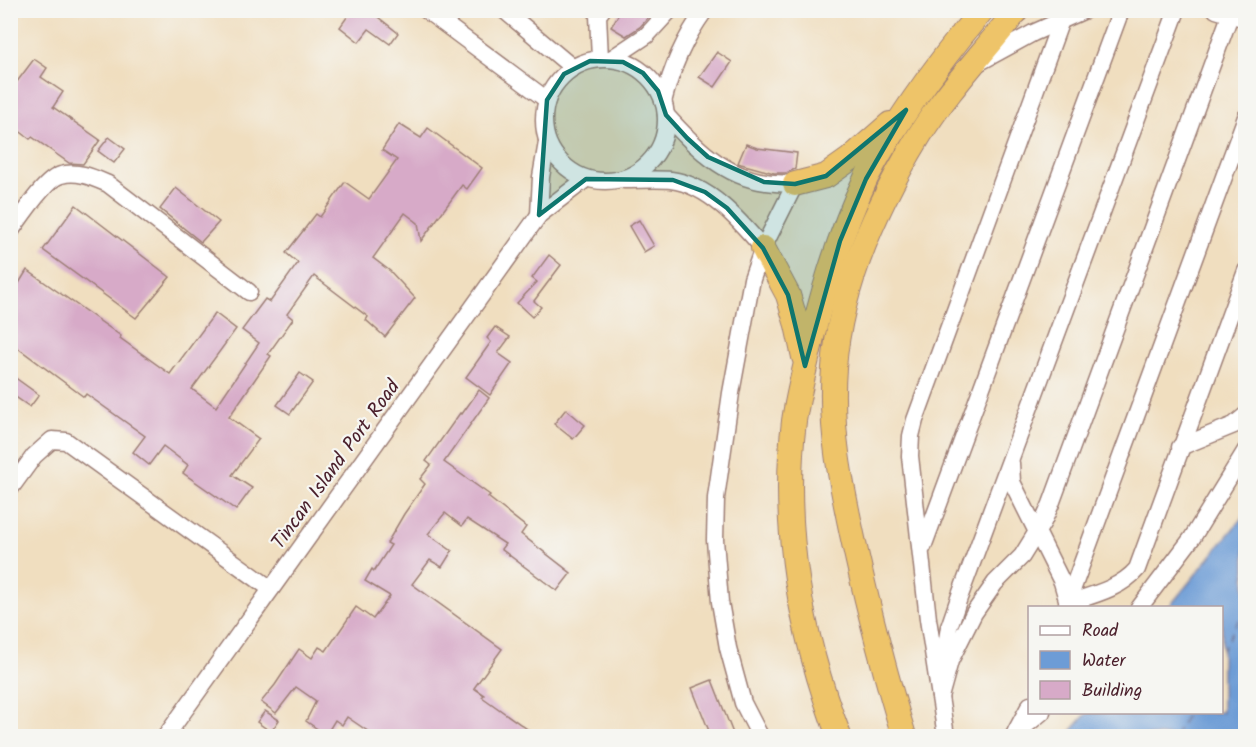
<svg xmlns="http://www.w3.org/2000/svg" width="1256" height="747" font-family="Kalam,sans-serif">
  <rect width="100%" height="100%" fill="#f6f6f2"/>
  <filter id="ink" filterUnits="userSpaceOnUse"><feTurbulence type="fractalNoise" baseFrequency=".0167" numOctaves="2"/><feDisplacementMap in="SourceGraphic" scale="12" xChannelSelector="R" yChannelSelector="G"/><feConvolveMatrix kernelMatrix="1 2 1 2 8 2 1 2 1" color-interpolation-filters="sRGB"/></filter>
  <filter id="wash" filterUnits="userSpaceOnUse"><feTurbulence type="fractalNoise" baseFrequency=".008" numOctaves="4" result="noise"/><feDisplacementMap in="SourceGraphic" scale="24" xChannelSelector="R" yChannelSelector="G"/><feGaussianBlur stdDeviation="1.35" result="paint"/><feColorMatrix in="noise" values="0 0 0 0 0 0 0 0 0 0 0 0 0 0 0 0 0 1.4 0 .05"/><feComposite in="paint" operator="in"/></filter>
  <g filter="url(#wash)">
    <rect width="100%" height="100%" fill="#f0debf"/>
    <polygon fill="#6d9cd6" stroke="#5c5e80" stroke-width="1.5" points="1245,514 1245,736 1067,736 1087,713 1222,712 1222,608 1169,607"/>
    <g fill="none" stroke-linecap="round" stroke-linejoin="round">
      <g stroke="#58516f" stroke-width="1.5" stroke-dasharray="8 6" stroke-linecap="butt">
        <polyline points="1222,651 1246,607"/>
        <polyline points="1175,736 1188,712"/>
      </g>
    </g>
    <g id="blocks">
      <g fill="#d7aac8">
        <polygon points="352,10 369,10 398,33 390,44 369,29 359,42 340,27"/>
        <polygon points="621,10 655,10 640,27 626,36 611,27"/>
        <polygon points="717,52 732,62 715,87 699,77"/>
        <polygon points="34,59 47,68 41,77 63,92 53,107 100,140 83,164 69,163 32,137 30,139 18,130 10,140 10,91"/>
        <polygon points="399,124 421,138 428,128 482,168 467,189 462,185 421,241 418,223 405,213 373,258 390,271 415,298 385,337 366,320 368,317 314,276 287,314 293,319 268,354 271,356 229,417 259,439 232,475 252,488 236,510 183,473 188,465 163,446 149,465 133,452 145,436 86,394 84,397 10,342 10,298 27,270 121,336 120,338 170,374 215,313 236,329 192,389 216,407 259,343 242,330 265,299 270,302 298,263 286,253 316,214 320,217 345,182 369,199 397,160 382,150"/>
        <polygon points="109,137 125,149 114,163 98,151"/>
        <polygon points="746,144 757,148 797,153 795,169 786,173 774,173 741,164 738,163"/>
        <polygon points="176,188 219,222 201,242 160,209"/>
        <polygon points="76,205 170,277 136,318 43,250"/>
        <polygon points="639,220 654,246 644,252 629,226"/>
        <polygon points="549,255 561,265 534,301 541,307 532,317 517,303 537,282 532,278"/>
        <polygon points="495,327 510,337 498,353 512,363 490,395 466,377 491,342 487,338"/>
        <polygon points="300,373 313,382 290,414 277,405"/>
        <polygon points="10,374 39,395 30,407 10,393"/>
        <polygon points="479,390 489,398 444,462 490,495 488,497 526,527 521,534 571,573 557,591 501,549 505,544 467,519 462,526 445,513 428,534 452,551 442,567 430,560 412,584 502,649 474,688 484,695 482,697 537,736 375,736 347,717 342,725 335,720 326,735 306,721 316,701 296,687 276,713 261,702 275,685 299,649 312,658 319,647 326,651 356,607 373,619 390,596 365,581 372,569 374,571 391,545 387,543 404,514 425,484 420,479 431,465 426,461 460,413 462,414"/>
        <polygon points="566,409 585,425 573,439 554,424"/>
        <polygon points="712,680 734,736 711,736 692,688"/>
        <polygon points="265,711 279,720 271,732 257,722"/>
      </g>
    </g>
  </g>
  <g filter="url(#ink)">
    <use href="#blocks" fill-opacity="0" stroke="#9d7e75" stroke-width="1.5"/>
    <g fill="none" stroke-linecap="round" stroke-linejoin="round">
      <defs>
        <g id="minor">
          <polyline points="426,10 547,100"/>
          <polyline points="504,10 573,68"/>
          <polyline points="1216,10 1246,19"/>
          <circle cx="605" cy="120" r="61"/>
          <polyline points="600,59 598,15 602,10"/>
          <polyline points="611,59 647,35 670,10"/>
          <polyline points="980,62 1033,33 1085,10"/>
          <path d="M663,102c9,-35 21,-63 42,-92"/>
          <path d="M666,115c27,30 58,62 100,67 10,2 19,1 29,2l-32,64 -11,31 -21,114 -15,105 -1,42 5,62 8,46 15,55 17,33"/>
          <path d="M624,180c15,0 32,-1 47,0 38,5 69,41 92,68"/>
          <polyline points="539,215 541,177 547,142"/>
          <path d="M10,232c11,-15 35,-53 51,-57 16,-5 33,3 47,9l141,108"/>
          <polyline points="1180,447 1234,425 1246,415"/>
          <path d="M1011,463l1,19 50,100 6,21c24,-8 52,-14 69,-34l109,-298"/>
          <polyline points="10,489 34,456 52,440 66,441 271,589"/>
          <polyline points="923,547 1121,10"/>
          <polyline points="1067,604 1246,117"/>
          <polyline points="1139,608 1192,538 1246,450"/>
          <polyline points="943,666 949,627 959,598 1177,10"/>
          <polyline points="940,697 950,661 974,613 995,583 1022,556 1043,522 1051,504 1232,10"/>
          <polyline points="1016,731 1030,705"/>
          <polyline points="166,736 539,215 586,179"/>
          <polyline points="946,736 928,619 910,456 911,436 915,420 1060,23"/>
          <polyline points="1013,736 1042,712"/>
        </g>
        <g id="highway">
          <polyline points="795,184 826,176 850,159 890,124"/>
          <polyline points="763,248 788,295 797,325 804,357"/>
          <path d="M839,736c-38,-99 -58,-208 -45,-315 4,-28 12,-56 18,-84 13,-54 30,-109 54,-159 31,-60 73,-116 116,-168"/>
          <path d="M904,736c-19,-62 -35,-125 -49,-188 -13,-60 -26,-118 -21,-180 6,-82 43,-163 85,-232 28,-45 65,-84 98,-126"/>
        </g>
      </defs>
      <use href="#minor" stroke="#9d7e75" stroke-width="19"/>
      <use href="#highway" stroke="#9d7e75" stroke-width="26"/>
      <use href="#minor" stroke="#fff" stroke-width="16"/>
      <use href="#highway" stroke="#eec469" stroke-width="24"/>
    </g>
  </g>
  <path fill="#0f766e" fill-opacity="0.2" stroke="#0f766e" stroke-width="4.5" stroke-linejoin="round" d="M590,61l33,1 20,11 15,18 8,24 21,23 21,19 56,25 31,2 31,-8 80,-66 -40,69 -26,62 -35,125 -17,-71 -25,-47 -36,-40 -22,-16 -32,-12 -87,-1 -47,36 8,-115 17,-26z"/>
  <g text-anchor="middle" stroke-width="4.5" stroke-linejoin="round" paint-order="stroke">
    <g font-size="20" fill="#4a1f2b" stroke="#f6f6f2">
      <text transform="translate(335 464) rotate(-54)" y="7">Tincan Island Port Road</text>
    </g>
  </g>
  <rect width="1256" height="747" fill="none" stroke="#f6f6f2" stroke-width="36"/>
  <rect x="1028" y="606" width="195" height="108" fill="#f6f6f2" stroke="#b1a0a2" stroke-width="1.5"/>
  <rect x="1040" y="626" width="30" height="9" fill="#ffffff" stroke="#b1a0a2" stroke-width="1.5"/>
  <text x="1082" y="636" font-size="18" fill="#4a1f2b">Road</text>
  <rect x="1040" y="651" width="30" height="18" fill="#6d9cd6" stroke="#b1a0a2" stroke-width="1.5"/>
  <text x="1082" y="666" font-size="18" fill="#4a1f2b">Water</text>
  <rect x="1040" y="681" width="30" height="18" fill="#d7aac8" stroke="#b1a0a2" stroke-width="1.5"/>
  <text x="1082" y="696" font-size="18" fill="#4a1f2b">Building</text>
</svg>
